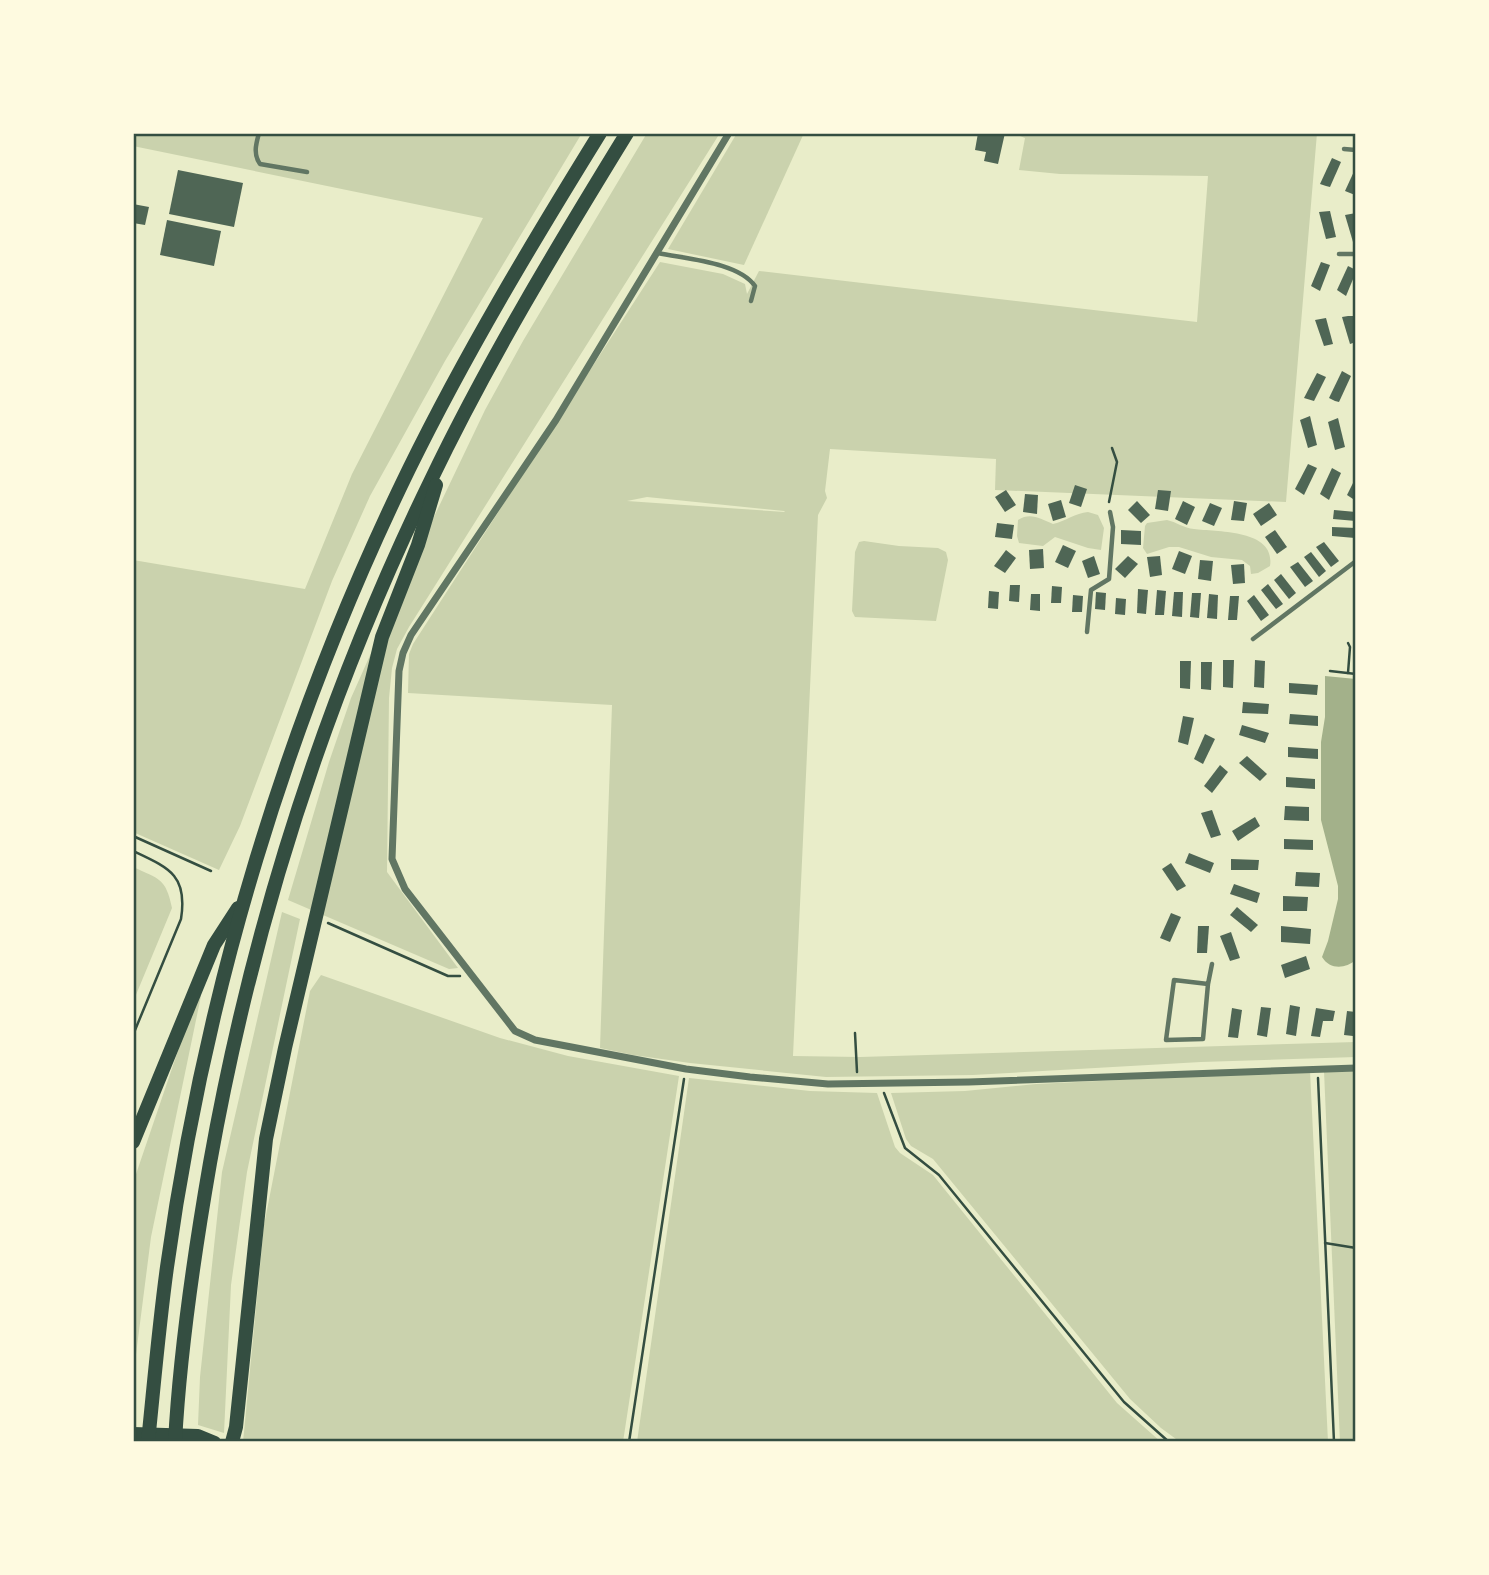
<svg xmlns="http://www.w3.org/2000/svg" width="1489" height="1575" font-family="Karla,sans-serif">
  <rect width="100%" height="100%" fill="#e9edc9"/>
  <g fill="#cad2ad" fill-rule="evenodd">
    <polygon points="133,133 582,133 445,361 370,496 332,581 240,826 219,870 133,832 133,560 305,589 352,474 483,218 133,146"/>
    <polygon points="647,133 720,133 409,627 397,649 392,668 389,698 387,872 458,968 449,969 288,900 329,762 351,698 400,588 485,410 523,341"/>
    <polygon points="737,133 804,133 744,265 668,249"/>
    <path d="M1012,133h305l-31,369 -291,-12 1,-31 -166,-10 -5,42 2,7 -9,17 -25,541 67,1 496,-15v15l-155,5 -228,13 -147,2 -136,-14 -57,-8 -33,-7 12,-343 -204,-12 1,-39 4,-10 247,-382 63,12 22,10 2,10 12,-23 438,51 11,-146 -148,-2 -41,-4 6,-32zM647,497l137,14 1,1 -158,-11z"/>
    <path d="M1088,512l10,3 6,13 -3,22 -13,-2 -33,-11 -12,9 -24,-3 -2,-7 1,-16c13,-8 22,-1 35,4 13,-3 22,-11 35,-12z"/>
    <path d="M1167,520c9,2 17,8 27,9 23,3 82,0 76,37l-12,7 -7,1 -1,-8 -8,-6 -31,-3 -32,-10h-10l-22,7 -4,-6 2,-22 2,-3z"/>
    <polygon points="864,541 899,546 938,548 946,552 948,560 936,621 855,617 852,611 855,552 859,542"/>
    <path d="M133,867c26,12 33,11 39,41l-39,94z"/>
    <polygon points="282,912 300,919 247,1172 231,1285 224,1433 198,1425 200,1377 222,1172"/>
    <polygon points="321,975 500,1038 568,1056 679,1076 623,1442 243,1442 264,1225 310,991"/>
    <polygon points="197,995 201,996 151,1237 133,1378 133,1183"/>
    <polygon points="1310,1071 1328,1442 1180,1442 1161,1428 1130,1399 933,1159 911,1146 906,1139 891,1093 965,1091 1036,1084"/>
    <polygon points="1324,1071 1356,1071 1356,1442 1340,1442"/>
    <polygon points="689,1078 810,1091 877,1093 895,1147 900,1153 933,1175 1117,1403 1161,1442 637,1442"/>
  </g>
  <path fill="#a3b18a" d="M1325,676l31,3v281c-11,9 -26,10 -34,-3l6,-16 10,-42v-13l-17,-66v-78l4,-25z"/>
  <g fill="#4f6655">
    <polygon points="978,133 1005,133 998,164 984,161 986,152 975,150"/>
    <polygon points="1332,158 1341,162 1330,187 1326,186 1320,184"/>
    <polygon points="1356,167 1356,193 1355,195 1345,191"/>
    <polygon points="178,170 243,183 234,227 169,214"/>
    <polygon points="133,204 149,207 145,225 133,223"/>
    <polygon points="1330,211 1336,237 1326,239 1319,212"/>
    <polygon points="1356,213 1356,241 1353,242 1345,215"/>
    <polygon points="167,220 221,231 214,266 160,255"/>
    <polygon points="1321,262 1330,265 1320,291 1311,286"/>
    <polygon points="1348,266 1356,270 1356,272 1346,296 1337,290"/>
    <polygon points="1348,316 1353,316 1356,328 1356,342 1350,344 1342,317"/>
    <polygon points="1326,318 1333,344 1324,346 1315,320"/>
    <polygon points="1342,371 1351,376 1339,402 1335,401 1329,398"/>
    <polygon points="1317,373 1326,377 1314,401 1304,398"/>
    <polygon points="1310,416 1317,445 1308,448 1300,420"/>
    <polygon points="1338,418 1345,447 1335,450 1328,422"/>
    <polygon points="1308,464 1317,468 1304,495 1295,489"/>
    <polygon points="1332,468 1341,473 1329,500 1320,494"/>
    <polygon points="1356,477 1356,501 1347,495"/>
    <polygon points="1075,485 1087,489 1081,507 1069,503"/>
    <polygon points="1006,490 1016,505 1005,512 995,497"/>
    <polygon points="1158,490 1171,491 1168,511 1155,509"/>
    <polygon points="1025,494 1038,495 1037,514 1023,512"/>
    <polygon points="1061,500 1066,517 1053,521 1048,504"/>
    <polygon points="1137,501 1150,515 1141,523 1128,510"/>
    <polygon points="1183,501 1195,507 1187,525 1175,519"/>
    <polygon points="1234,501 1247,503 1244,521 1231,520"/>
    <polygon points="1210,503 1222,508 1214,526 1202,521"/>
    <polygon points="1269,503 1277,515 1261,526 1253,514"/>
    <polygon points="1334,510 1356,512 1356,521 1333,519"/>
    <polygon points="997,523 1014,525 1012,539 995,537"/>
    <polygon points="1332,527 1356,528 1355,538 1332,536"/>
    <polygon points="1121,530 1141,531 1141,545 1121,544"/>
    <polygon points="1275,530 1287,547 1277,554 1265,537"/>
    <polygon points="1324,542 1339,561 1331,567 1316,547"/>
    <polygon points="1063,545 1076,551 1068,568 1055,562"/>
    <polygon points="1043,549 1044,568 1030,569 1029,550"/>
    <polygon points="1006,550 1016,558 1005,573 994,566"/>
    <polygon points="1179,551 1192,556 1185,574 1172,569"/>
    <polygon points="1311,552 1326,571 1319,577 1304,557"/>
    <polygon points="1094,556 1100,574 1088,578 1082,561"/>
    <polygon points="1128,556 1138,564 1125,578 1115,569"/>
    <polygon points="1160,556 1162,575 1150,577 1147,557"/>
    <polygon points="1200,560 1213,561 1211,581 1198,579"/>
    <polygon points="1298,562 1313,581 1305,587 1290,567"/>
    <polygon points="1244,564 1245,583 1233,584 1231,565"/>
    <polygon points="1281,574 1296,593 1289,599 1274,580"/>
    <polygon points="1268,584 1283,604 1276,609 1261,590"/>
    <polygon points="1010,585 1020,585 1019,602 1009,601"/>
    <polygon points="1052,586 1062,587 1061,603 1051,603"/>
    <polygon points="1138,589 1148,590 1146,614 1137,613"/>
    <polygon points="1157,590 1166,591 1164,615 1155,615"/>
    <polygon points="989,591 999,592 998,609 988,608"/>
    <polygon points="1096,592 1106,593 1105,610 1095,609"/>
    <polygon points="1174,592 1183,592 1182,617 1172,616"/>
    <polygon points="1192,593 1201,593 1199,618 1190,617"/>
    <polygon points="1031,594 1040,594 1040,611 1030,610"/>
    <polygon points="1209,594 1218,595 1217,619 1207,618"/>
    <polygon points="1073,595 1083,596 1082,612 1072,612"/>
    <polygon points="1254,595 1269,615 1261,621 1247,601"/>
    <polygon points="1230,596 1239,596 1237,620 1228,620"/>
    <polygon points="1116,598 1126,599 1125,615 1115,614"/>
    <polygon points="1223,660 1234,660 1233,688 1223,687"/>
    <polygon points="1255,660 1265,661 1264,688 1254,687"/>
    <polygon points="1180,661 1191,661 1190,689 1180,688"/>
    <polygon points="1201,662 1212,662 1211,690 1201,689"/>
    <polygon points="1289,683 1318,685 1317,695 1289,693"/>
    <polygon points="1243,702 1269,704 1268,714 1242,713"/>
    <polygon points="1290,714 1318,716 1318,726 1289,724"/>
    <polygon points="1183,716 1194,718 1188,745 1178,742"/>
    <polygon points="1242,725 1269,733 1265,743 1239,735"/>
    <polygon points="1205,734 1215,739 1203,764 1194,759"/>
    <polygon points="1288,747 1318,749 1318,759 1288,757"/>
    <polygon points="1247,756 1267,774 1260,781 1239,763"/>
    <polygon points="1220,765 1228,772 1212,793 1204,786"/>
    <polygon points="1286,777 1315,779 1315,789 1286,787"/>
    <polygon points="1285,806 1309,807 1309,821 1284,820"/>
    <polygon points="1212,810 1221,835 1211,838 1201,813"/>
    <polygon points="1255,817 1260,826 1238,841 1232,831"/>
    <polygon points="1284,839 1313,840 1313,850 1284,849"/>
    <polygon points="1189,853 1214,863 1210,873 1185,863"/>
    <polygon points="1231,859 1259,860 1258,870 1231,870"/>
    <polygon points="1171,863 1186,886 1177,891 1162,869"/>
    <polygon points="1296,872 1320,873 1319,887 1295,886"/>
    <polygon points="1234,884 1260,893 1257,903 1230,894"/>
    <polygon points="1283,896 1308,897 1307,911 1283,911"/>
    <polygon points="1237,907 1258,925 1251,932 1230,915"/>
    <polygon points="1171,913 1181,917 1170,942 1160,938"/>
    <polygon points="1198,926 1209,926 1207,953 1197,953"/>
    <polygon points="1281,926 1311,929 1310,944 1281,942"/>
    <polygon points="1231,932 1240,958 1230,961 1220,936"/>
    <polygon points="1306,956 1310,969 1285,978 1281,965"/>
    <polygon points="1290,1005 1300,1007 1296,1036 1286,1034"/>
    <polygon points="1261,1007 1271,1008 1267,1037 1257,1035"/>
    <polygon points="1232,1008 1242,1010 1238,1038 1228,1037"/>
    <polygon points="1316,1008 1335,1011 1333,1021 1323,1021 1320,1037 1311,1036"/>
    <polygon points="1347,1011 1356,1012 1356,1026 1354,1026 1353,1036 1344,1035"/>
  </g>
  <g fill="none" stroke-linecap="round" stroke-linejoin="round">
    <g stroke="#344e41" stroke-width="2.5">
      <polyline points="1109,502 1117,462 1112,448"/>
      <polyline points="1330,671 1356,674"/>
      <polyline points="1348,673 1350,647 1348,643"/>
      <polyline points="133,836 211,871"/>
      <path d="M133,851c36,17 55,24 48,68l-48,116"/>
      <polyline points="328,923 448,976 460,976"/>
      <polyline points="855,1033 857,1072"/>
      <polyline points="1318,1078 1334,1442"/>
      <polyline points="884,1093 905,1148 939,1175 1124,1402 1169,1442"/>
      <polyline points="1325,1243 1356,1248"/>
      <polyline points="629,1442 684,1079"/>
    </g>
    <g stroke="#617663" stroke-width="4.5">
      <path d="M259,133c-3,11 -6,21 1,31l47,8"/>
      <polyline points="1344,149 1356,150"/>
      <path d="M658,253c28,6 80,9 97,33l-4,15"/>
      <polyline points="1339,254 1356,254"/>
      <polyline points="1087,632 1091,590 1109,579 1113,527 1110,512"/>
      <polyline points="1253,639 1356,561"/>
      <polyline points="1208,984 1203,1039 1166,1040 1174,980 1208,984 1212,964"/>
    </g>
    <polyline stroke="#617663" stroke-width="7" points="729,133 556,420 411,635 403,653 399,671 392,859 405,889 515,1031 535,1040 686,1069 750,1077 828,1084 969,1082 1356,1068"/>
    <polyline stroke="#344e41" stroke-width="12" points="133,1433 198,1435 215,1442"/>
    <g stroke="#344e41" stroke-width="14">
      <polyline points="133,1142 214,945 238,908"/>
      <path d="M148,1442c6,-58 11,-117 19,-175 38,-275 120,-548 242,-798 57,-116 123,-226 191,-336"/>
      <path d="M175,1442c5,-93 19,-187 35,-279 42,-236 115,-465 220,-681 58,-121 127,-235 197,-349"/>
      <polyline points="232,1442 236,1427 266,1139 285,1048 382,637 418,545 436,485"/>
    </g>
  </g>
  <rect width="1489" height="1575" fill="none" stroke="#fefae0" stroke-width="270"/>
  <rect x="135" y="135" width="1219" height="1305" fill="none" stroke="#344e41" stroke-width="2.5"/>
</svg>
